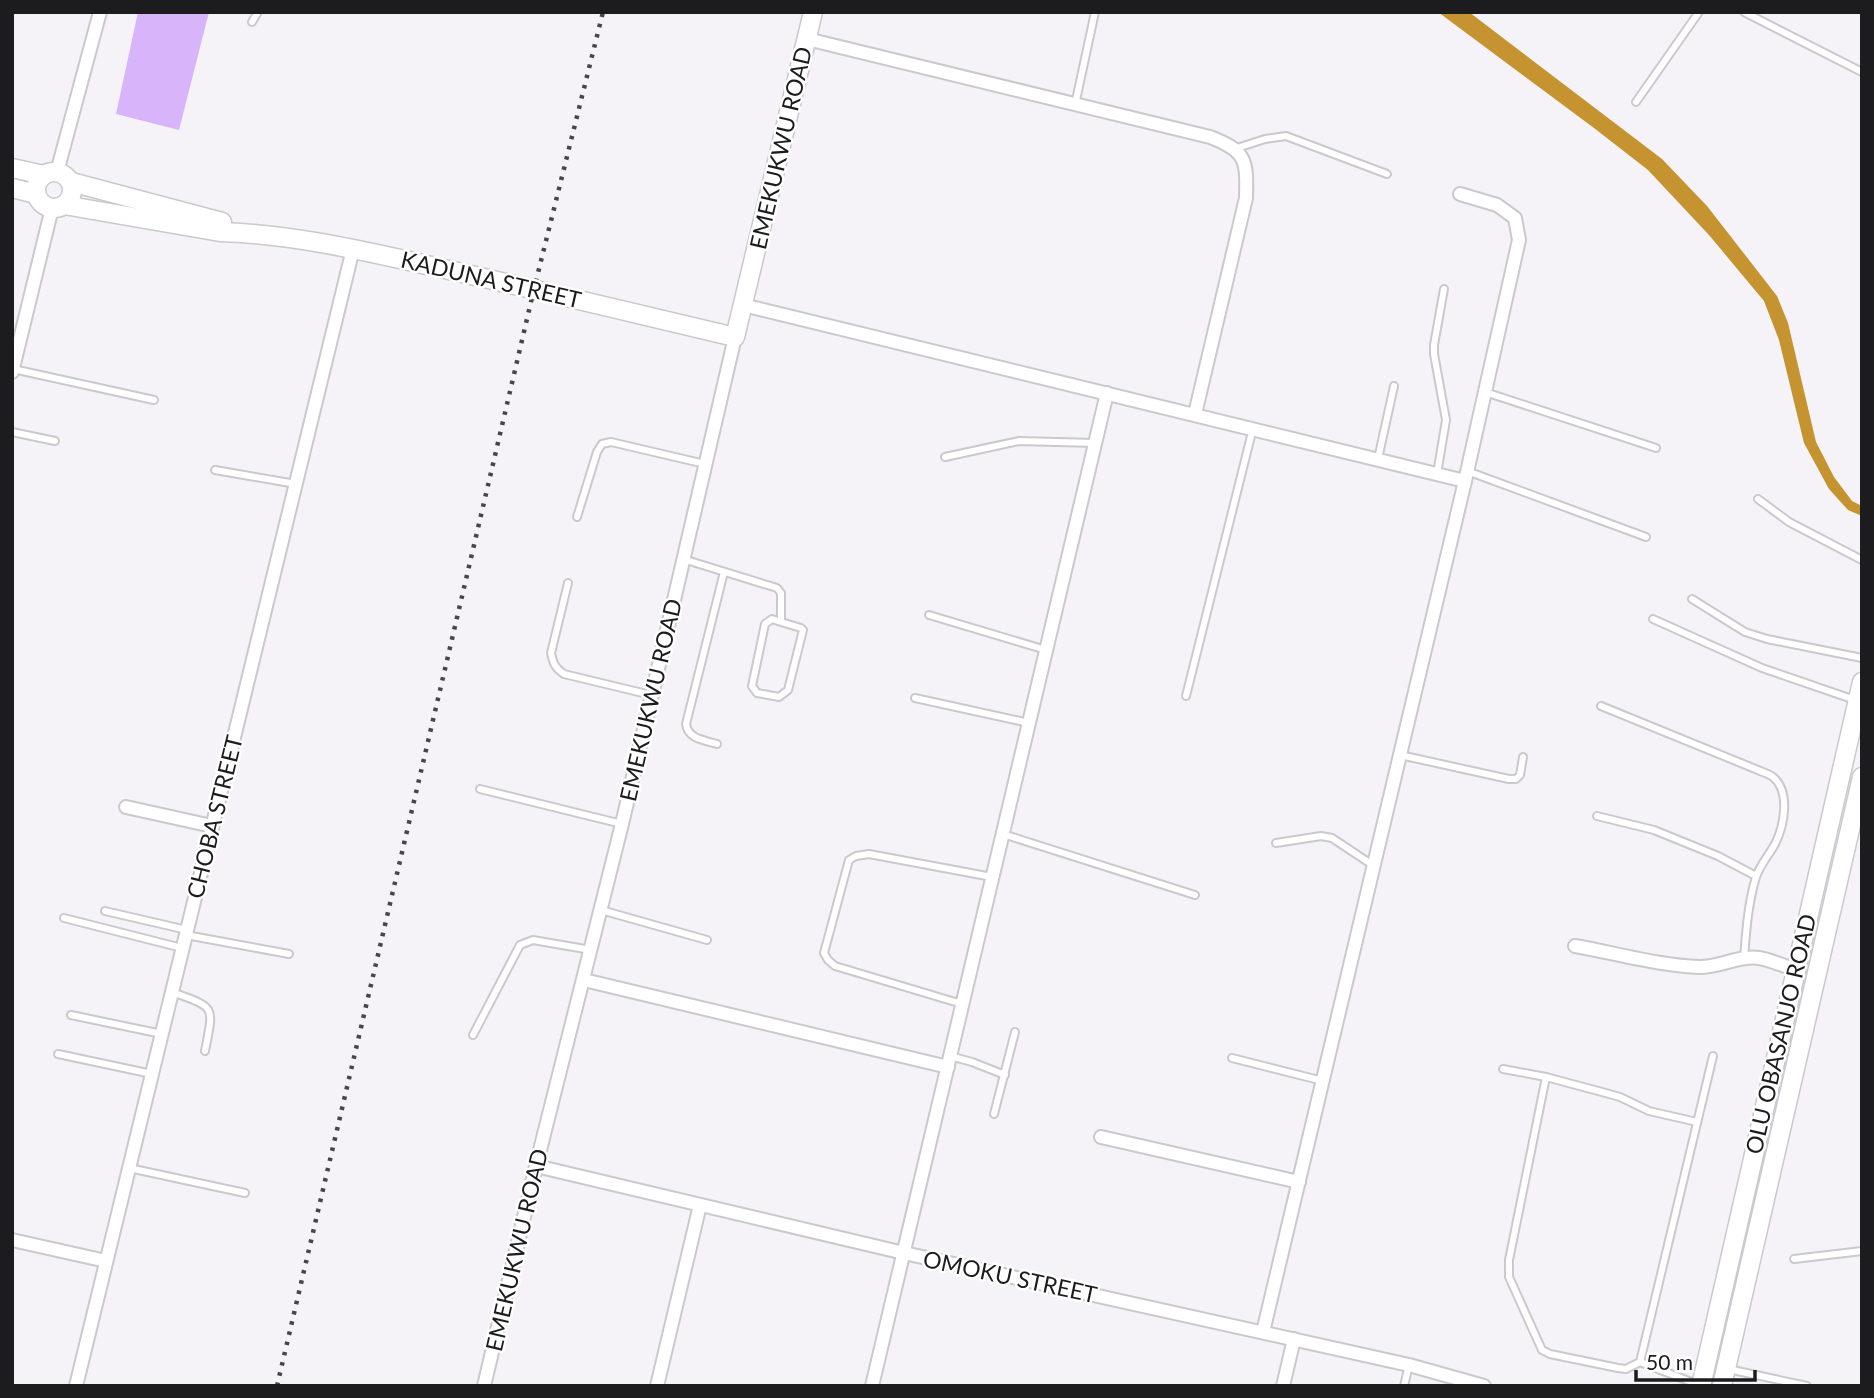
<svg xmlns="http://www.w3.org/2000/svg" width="1874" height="1398" font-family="Lato,sans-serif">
  <rect width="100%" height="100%" fill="#f5f2f8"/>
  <polygon fill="#c5932f" points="1438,12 1469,12 1662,159 1707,206 1777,296 1788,323 1816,442 1834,477 1852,501 1862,506 1862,516 1848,510 1829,489 1804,443 1779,340 1764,301 1709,235 1648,170 1594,128"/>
  <polygon fill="#d8b5fa" points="138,12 209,12 179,130 116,114"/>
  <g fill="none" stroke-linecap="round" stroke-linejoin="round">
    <defs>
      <g id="lane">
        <polyline points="1744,12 1862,72"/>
        <polyline points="252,22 258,12"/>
        <polyline points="1636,102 1699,12"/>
        <polyline points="1075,105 1095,12"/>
        <polyline points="1234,149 1265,139 1286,136 1387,174"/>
        <polyline points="13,369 154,400"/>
        <polyline points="1485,392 1656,448"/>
        <polyline points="12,432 55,441"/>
        <polyline points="945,457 1019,441 1095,443"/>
        <polyline points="1378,459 1394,386"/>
        <polyline points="215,470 296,484"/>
        <polyline points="1467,471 1646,537"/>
        <polyline points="1437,474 1446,420 1434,354 1434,345 1444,289"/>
        <polyline points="1758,499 1789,522 1862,560"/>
        <polyline points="577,517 597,452 602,444 611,442 705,464"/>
        <polyline points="683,559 777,588 781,593 781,622 801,628 803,630 788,690 779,697 757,693 752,686 765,624 772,619 781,622"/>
        <path d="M568,583l-17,70c2,10 4,15 13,21l87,21"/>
        <polyline points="1692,599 1745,632 1767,639 1862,658"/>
        <polyline points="929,615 1046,650"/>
        <polyline points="1653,619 1762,668 1855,700"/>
        <polyline points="1186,696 1253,428"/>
        <polyline points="915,698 1029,723"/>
        <path d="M1601,706l157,64c4,2 11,4 15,7 18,15 11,49 2,67 -6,11 -15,21 -19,33 -8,26 -10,55 -12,82"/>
        <path d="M717,744c-13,-4 -29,-5 -31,-20l38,-152"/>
        <polyline points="1400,755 1509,779 1516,779 1520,775 1523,757"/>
        <polyline points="480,789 622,824"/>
        <polyline points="1597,816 1654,830 1718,856 1756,876"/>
        <polyline points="1003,834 1195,895"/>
        <polyline points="1276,843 1321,836 1332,838 1374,866"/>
        <polyline points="601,910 707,940"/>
        <polyline points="105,911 187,930"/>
        <polyline points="64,918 182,948"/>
        <polyline points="186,935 289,954"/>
        <path d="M172,992c44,16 42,13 33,59"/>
        <polyline points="962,1004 835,966 828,960 824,953 849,860 856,856 869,854 992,877"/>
        <polyline points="71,1015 162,1034"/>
        <polyline points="473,1035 520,945 533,940 591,950"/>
        <polyline points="58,1054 152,1074"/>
        <polyline points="950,1056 972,1062 1005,1075"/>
        <polyline points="1232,1058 1323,1081"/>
        <polyline points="1503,1069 1546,1077 1602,1092 1620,1097 1649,1111 1697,1122"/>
        <polyline points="1546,1077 1509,1260 1509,1277 1542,1350 1550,1354 1618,1368 1626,1369 1640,1362"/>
        <polyline points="994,1114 1015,1032"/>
        <polyline points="129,1168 245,1193"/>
        <polyline points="1794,1259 1862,1251"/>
        <polyline points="1728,1369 1807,1386"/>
        <polyline points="1699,1385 1640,1362 1713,1056"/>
        <polyline points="1404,1386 1409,1365"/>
      </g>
      <g id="street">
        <path d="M807,39l403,98c37,14 37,24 36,61l-51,216"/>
        <polyline points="57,172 100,12"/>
        <polyline points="743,305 1465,481"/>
        <polyline points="12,372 52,208"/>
        <polyline points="126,807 212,826"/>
        <path d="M1575,946c40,7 85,20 125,21 20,0 40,-12 59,-9 12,2 25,8 37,12"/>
        <polyline points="584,980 948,1067"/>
        <polyline points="1101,1137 1299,1182"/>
        <polyline points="536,1166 904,1253 1409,1365 1484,1386"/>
        <polyline points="12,1240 106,1261"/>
        <polyline points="1263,1332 1465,481 1519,240 1515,218 1497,205 1460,194"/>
        <polyline points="76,1386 353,249"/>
        <polyline points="484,1386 536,1166 622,824 735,337"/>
        <polyline points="657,1386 700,1205"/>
        <polyline points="872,1386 1107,393"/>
        <polyline points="1283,1386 1294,1339"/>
      </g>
      <g id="secondary">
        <polyline points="12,168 44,175"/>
        <circle cx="54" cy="190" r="18"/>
        <polyline points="71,182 222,222"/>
        <polyline points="12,188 36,194"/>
        <path d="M64,205l156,27c73,2 149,20 220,36 99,22 197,46 295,69l78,-325"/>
        <polyline points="1701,1386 1862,682"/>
        <polyline points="1722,1386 1862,777"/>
      </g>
    </defs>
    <use href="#lane" stroke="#cbc8ce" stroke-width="10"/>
    <use href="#street" stroke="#cbc8ce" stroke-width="16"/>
    <use href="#secondary" stroke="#cbc8ce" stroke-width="21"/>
    <use href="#lane" stroke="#fff" stroke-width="6"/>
    <use href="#street" stroke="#fff" stroke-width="12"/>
    <use href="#secondary" stroke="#fff" stroke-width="18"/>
    <polyline stroke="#474548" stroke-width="4.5" stroke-dasharray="3.5 7" stroke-linecap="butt" points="277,1386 534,289 603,12"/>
  </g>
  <g text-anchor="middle" stroke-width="5" stroke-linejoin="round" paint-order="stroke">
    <g font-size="23" fill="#1c1b1d" stroke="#fff">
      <text transform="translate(781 148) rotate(-77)" y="8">EMEKUKWU ROAD</text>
      <text transform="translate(491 280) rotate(13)" y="8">KADUNA STREET</text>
      <text transform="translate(651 700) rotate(-77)" y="8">EMEKUKWU ROAD</text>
      <text transform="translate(215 817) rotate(-76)" y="8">CHOBA STREET</text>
      <text transform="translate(1781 1034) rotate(-77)" y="8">OLU OBASANJO ROAD</text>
      <text transform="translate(517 1250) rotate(-77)" y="8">EMEKUKWU ROAD</text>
      <text transform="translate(1010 1277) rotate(12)" y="8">OMOKU STREET</text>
    </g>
  </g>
  <rect width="1874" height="1398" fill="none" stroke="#1c1b1d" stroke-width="28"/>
  <path d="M1636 1370v10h119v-10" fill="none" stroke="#1c1b1d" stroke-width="3.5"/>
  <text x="1646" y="1370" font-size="21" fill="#1c1b1d" stroke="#ffffff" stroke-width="5" paint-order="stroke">50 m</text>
</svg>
